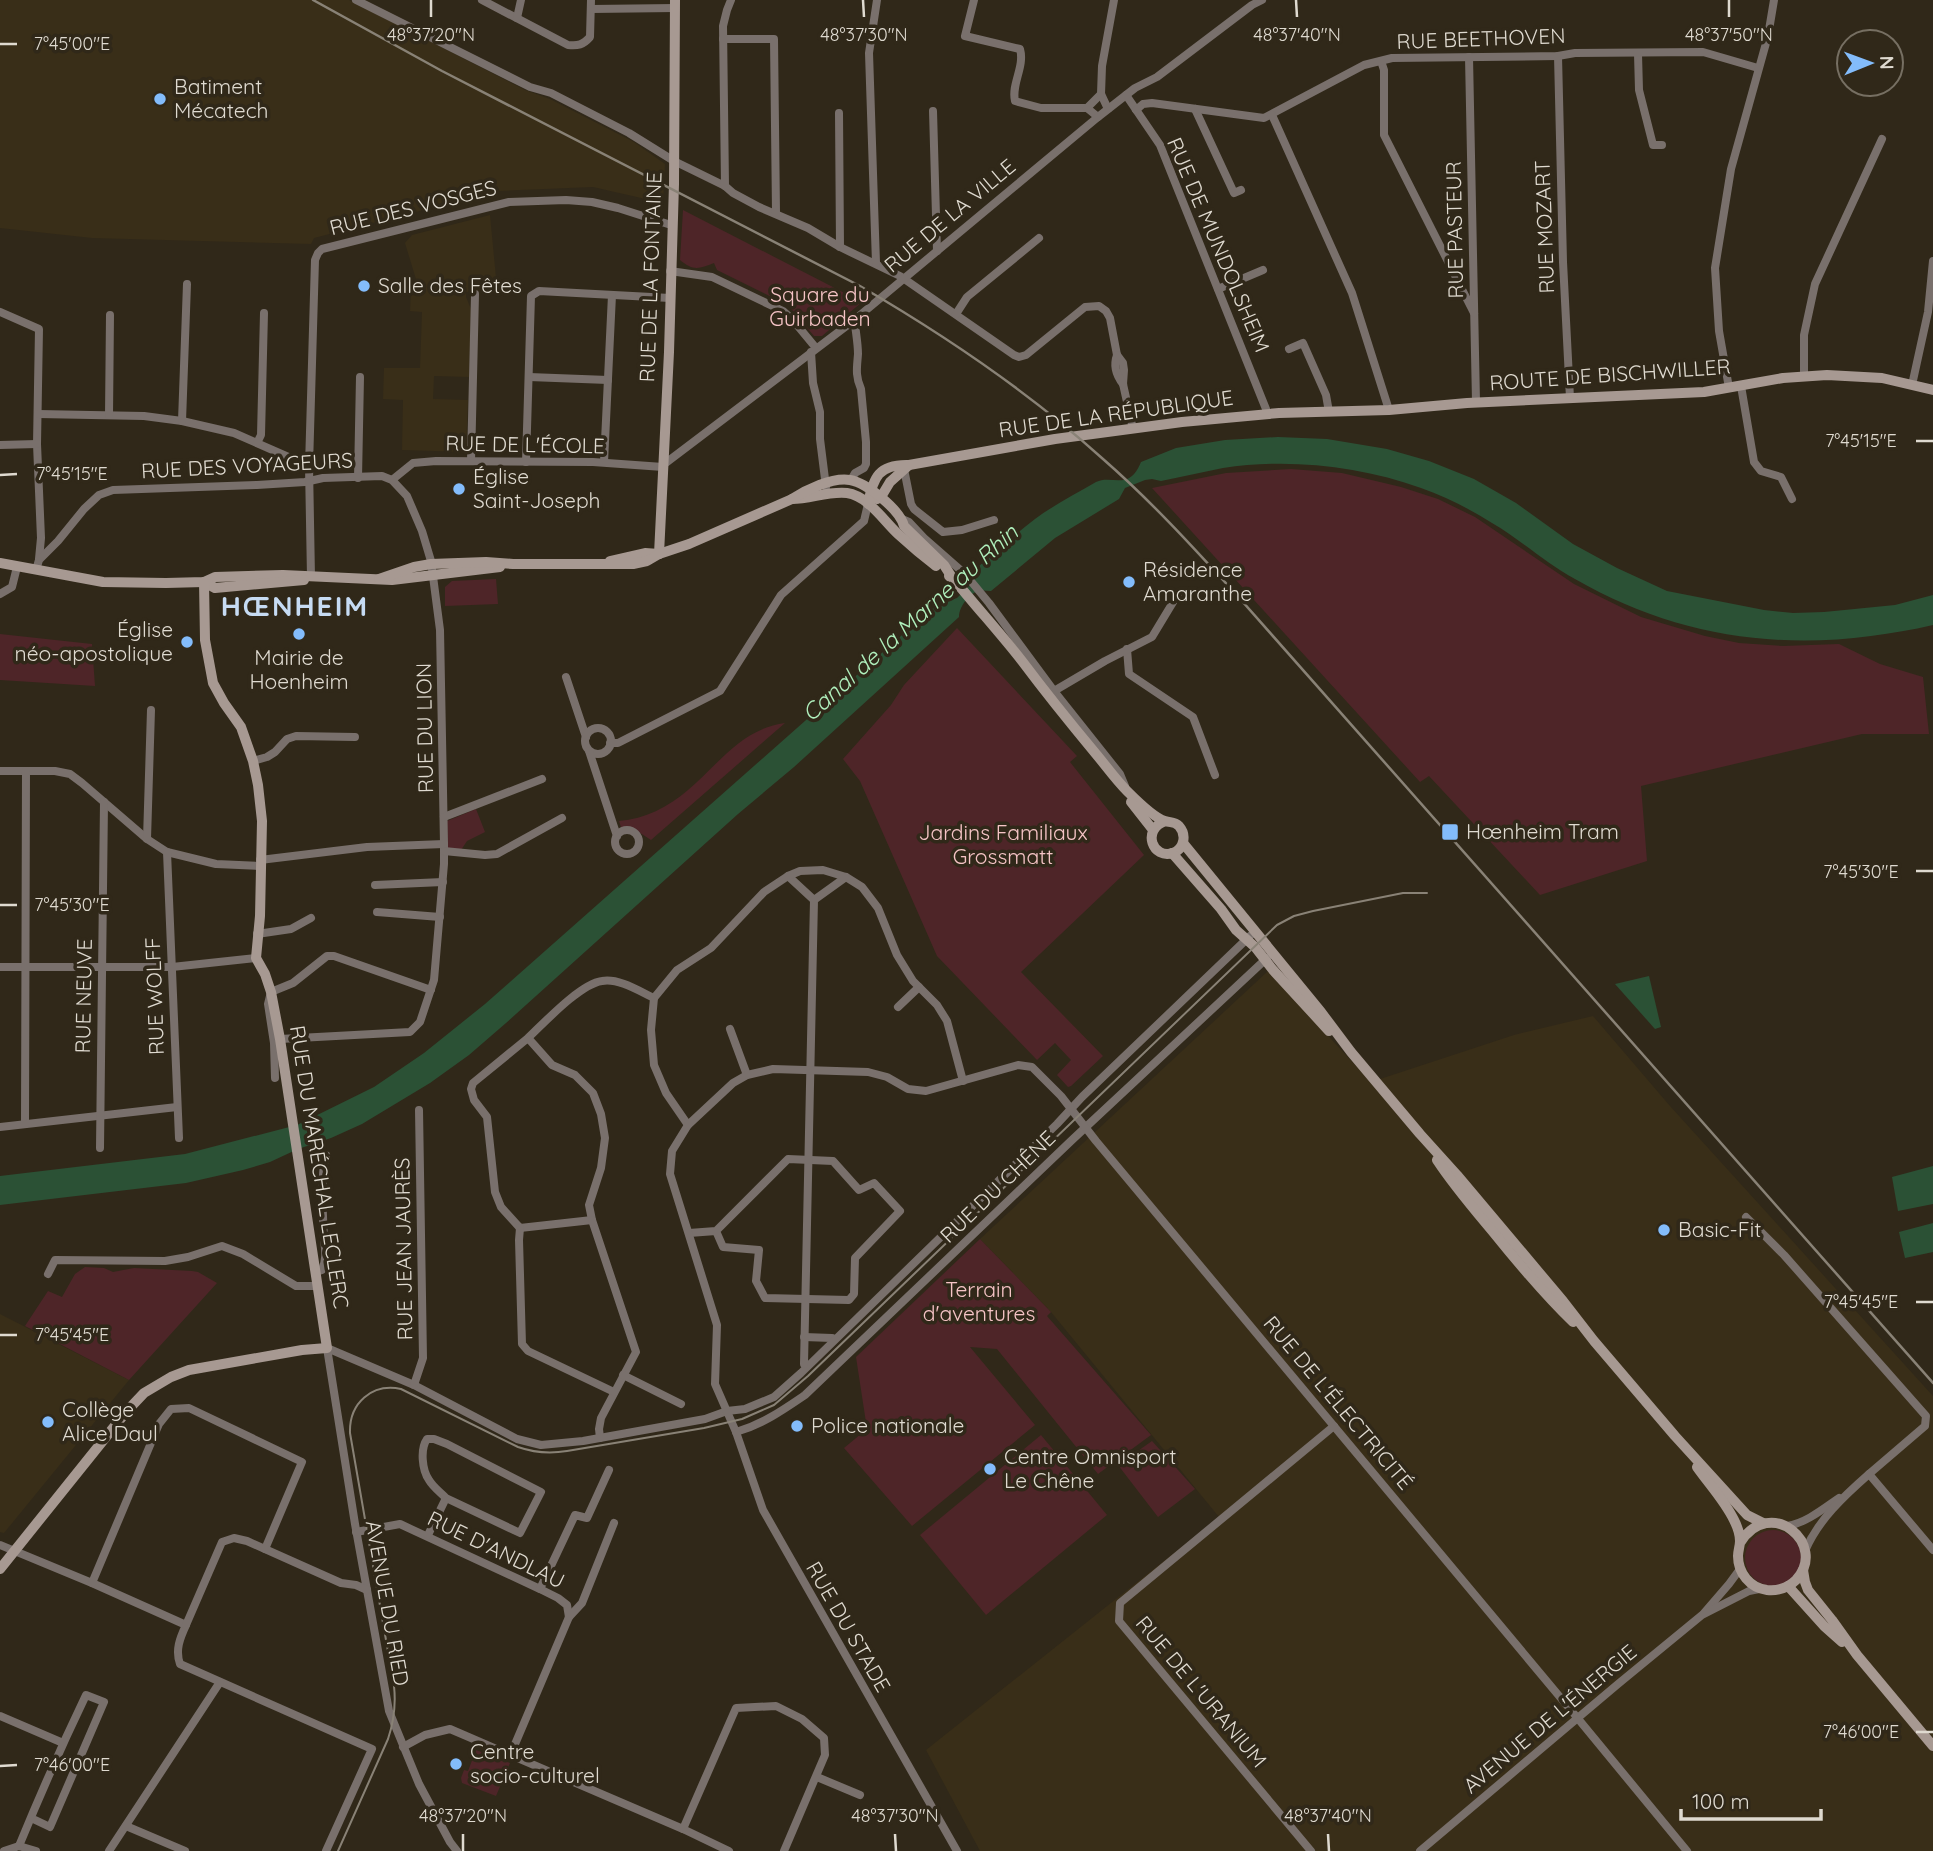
<svg xmlns="http://www.w3.org/2000/svg" width="1933" height="1851" font-family="Quicksand,sans-serif">
  <rect width="100%" height="100%" fill="#302819"/>
  <g fill="#392e18">
    <polygon points="0,0 349,0 525,90 550,99 634,142 665,164 663,203 593,187 498,191 314,238 311,244 92,238 0,228"/>
    <polygon points="490,215 497,288 466,292 466,297 471,309 469,377 434,376 433,399 468,400 466,452 402,450 403,400 383,399 384,368 420,368 422,312 410,311 411,290 419,289 405,243 412,235"/>
    <polygon points="1268,971 1371,1082 1514,1035 1593,1016 1670,1106 1933,1396 1933,1851 980,1851 926,1750 1219,1517 1051,1312 980,1239"/>
    <polygon points="0,1314 129,1380 4,1533 0,1532"/>
  </g>
  <g fill="#4e2528">
    <path d="M683,210l179,92 -40,34h-8l-26,-31 -71,-35 -3,-7c-15,6 -21,8 -34,-3z"/>
    <polygon points="1291,469 1342,473 1401,487 1438,499 1475,517 1574,584 1641,617 1705,636 1739,643 1783,646 1839,644 1880,664 1923,677 1929,734 1862,734 1641,786 1647,861 1540,895 1429,776 1420,782 1152,488 1226,473"/>
    <polygon points="496,579 498,604 445,606 445,587 452,581"/>
    <polygon points="957,628 1077,756 1070,762 1144,855 1021,972 1103,1056 1071,1086 1068,1087 1057,1075 1071,1060 1055,1043 1037,1060 937,956 860,781 843,759 891,705 904,685"/>
    <polygon points="0,634 92,644 95,686 0,680"/>
    <path d="M785,723l-134,117 -20,-13h-10l-2,-6c26,-2 49,-14 69,-31 31,-26 53,-61 97,-67z"/>
    <polygon points="476,809 485,832 467,841 461,850 448,848 447,821"/>
    <polygon points="980,1239 1051,1312 1047,1316 1151,1435 1098,1474 997,1349 970,1347 1035,1425 912,1526 844,1448 867,1429 856,1357"/>
    <polygon points="85,1267 104,1268 113,1272 134,1268 192,1271 198,1272 217,1283 129,1380 25,1326 48,1291 62,1297 75,1274"/>
    <polygon points="1041,1435 1107,1515 986,1615 920,1535"/>
    <polygon points="1152,1441 1195,1489 1158,1517 1118,1465"/>
    <circle cx="1773" cy="1558" r="28"/>
    <polygon points="476,1750 510,1763 496,1796 462,1783 461,1778 464,1770 468,1771"/>
  </g>
  <g fill="#2b5135">
    <path d="M1278,437l49,2 60,10 42,12 45,18 42,24 57,41 44,24 50,23 97,19 29,3 31,-1 71,-7 38,-10v30c-21,5 -41,8 -62,11 -105,14 -204,-4 -296,-57 -29,-16 -54,-39 -83,-56 -22,-14 -46,-26 -71,-35 -61,-22 -133,-30 -198,-20 -21,4 -41,9 -62,13l-9,-2 -7,1 -20,8 -6,11 -64,39 -64,53c-4,0 -8,-1 -12,0 -10,2 -20,16 -20,26l-165,150 -56,47 -232,209 -37,32 -39,28 -68,41 -31,14 -33,11 -28,13 -27,8 -57,13 -186,22v-29l185,-22 112,-29 77,-38 50,-34 61,-49 460,-407 6,3 6,-2 14,-14v-11c21,-18 42,-37 64,-54 19,-14 40,-25 61,-37 16,-8 33,10 45,-20l35,-14 49,-8z"/>
    <polygon points="1649,976 1661,1027 1655,1029 1615,984"/>
    <polygon points="1933,1166 1933,1204 1898,1211 1892,1177"/>
    <polygon points="1933,1223 1933,1252 1905,1258 1899,1232"/>
  </g>
  <g fill="none" stroke-linecap="round" stroke-linejoin="round">
    <g stroke="#79706c" stroke-width="8">
      <polyline points="356,0 530,87 551,93 629,133 674,161 725,186 733,193 759,207 808,228 840,247 900,276 1014,355 1019,357 1026,355 1085,307 1099,306 1106,311 1110,318 1117,355 1123,363 1124,370 1123,384 1133,429"/>
      <path d="M482,0l86,45c10,1 15,0 22,-8l1,-37"/>
      <path d="M974,0l-9,36 55,13c5,18 -9,35 -5,52l26,7h46l11,9"/>
      <polyline points="591,9 675,8"/>
      <polyline points="517,18 521,0"/>
      <polyline points="723,39 774,39 776,213"/>
      <polyline points="1638,54 1639,90 1653,145 1662,145"/>
      <polyline points="1558,56 1563,262 1570,398"/>
      <polyline points="1469,57 1476,402"/>
      <polyline points="1381,61 1384,70 1384,135 1474,313"/>
      <polyline points="1126,95 1160,145 1268,414"/>
      <polyline points="1087,108 1101,94"/>
      <polyline points="1108,109 1101,94 1102,66 1114,0"/>
      <polyline points="1195,109 1234,193 1241,190"/>
      <polyline points="1136,110 1143,104 1152,103 1264,118 1364,65 1392,58 1558,56 1575,53 1703,52 1758,68"/>
      <polyline points="933,111 937,251"/>
      <polyline points="839,113 840,247"/>
      <polyline points="1272,115 1352,293 1389,410"/>
      <polyline points="725,186 723,26 727,10 731,0"/>
      <polyline points="876,263 869,53 877,0"/>
      <polyline points="670,271 712,277 783,311 792,319 816,348"/>
      <polyline points="1218,289 1263,270"/>
      <polyline points="0,312 39,329 37,444 41,538 39,559"/>
      <polyline points="956,314 967,297 1039,238"/>
      <polyline points="1289,349 1303,343 1326,395 1329,412"/>
      <polyline points="811,352 813,383 820,412 820,439 826,487"/>
      <path d="M1117,355c-4,11 -1,20 6,29"/>
      <polyline points="1804,376 1804,335 1815,284 1882,139"/>
      <polyline points="529,377 608,380"/>
      <polyline points="1912,385 1928,312 1933,261"/>
      <polyline points="1741,386 1754,462 1761,471 1781,477 1792,499"/>
      <polyline points="1729,388 1719,331 1715,268 1731,169 1768,36 1774,0"/>
      <polyline points="38,414 144,416 182,421 234,433 309,466"/>
      <polyline points="109,415 110,315"/>
      <polyline points="182,421 187,284"/>
      <polyline points="257,443 261,435 264,313"/>
      <polyline points="0,445 37,444"/>
      <polyline points="471,461 475,294"/>
      <polyline points="526,462 531,296 539,291 670,298"/>
      <polyline points="604,462 612,295"/>
      <polyline points="663,465 853,321 1098,117 1135,88 1157,77 1252,5 1262,0"/>
      <polyline points="904,469 911,504 914,509 943,532 962,530 994,520"/>
      <polyline points="358,478 360,377"/>
      <polyline points="392,480 413,463 436,461 593,462 663,467"/>
      <path d="M851,480l4,-7 9,-5 2,-4v-22l-5,-53c-6,-13 -4,-22 -3,-35 0,-10 -2,-20 -3,-30l-2,-3"/>
      <polyline points="902,519 909,522 924,538 965,574 989,603 1054,691 1120,774 1125,786"/>
      <polyline points="36,570 39,560 58,541 84,509 99,495 113,490 257,485 305,482 323,478 382,476 392,480 407,496 422,531 431,561 440,630 444,844 444,864 434,980 420,1022 410,1032 280,1039"/>
      <polyline points="311,577 309,466 315,260 318,253 322,249 509,202 566,200 592,202 618,208 671,225"/>
      <polyline points="0,594 12,587 17,567"/>
      <polyline points="1127,649 1129,674 1193,717 1215,775"/>
      <polyline points="566,677 586,737"/>
      <polyline points="1054,691 1105,661 1152,637 1178,594"/>
      <circle cx="598" cy="741" r="13"/>
      <polyline points="610,743 618,743 720,691 781,595 864,521 868,504"/>
      <polyline points="589,751 617,836"/>
      <polyline points="253,761 267,757 275,752 287,739 296,736 355,737"/>
      <polyline points="0,771 55,771 70,774 82,783 147,839 167,852 216,864 260,866"/>
      <polyline points="444,817 542,779"/>
      <circle cx="627" cy="842" r="12"/>
      <polyline points="147,839 151,710"/>
      <polyline points="444,851 485,855 497,854 562,818"/>
      <polyline points="167,852 179,1138"/>
      <polyline points="260,860 367,847 444,844"/>
      <polyline points="788,876 814,900"/>
      <polyline points="375,885 443,882"/>
      <polyline points="377,912 440,917"/>
      <polyline points="257,934 291,929 311,918"/>
      <polyline points="0,967 172,967 256,958"/>
      <polyline points="898,1007 919,987"/>
      <polyline points="730,1029 747,1075"/>
      <path d="M528,1038l-55,45 -2,6 3,11 13,17 8,75 6,15 19,21 72,-8 -3,-15 12,-37 4,-30 -4,-24 -8,-21 -18,-18 -23,-10 -24,-27c16,-15 52,-54 74,-57 17,-3 37,10 52,17"/>
      <polyline points="275,1078 274,1043 268,1004 271,992 293,983 327,956 334,956 431,990"/>
      <polyline points="25,1124 26,771"/>
      <polyline points="688,1125 666,1093 654,1065 651,1030 654,998 677,970 711,948 764,892 788,876 800,871 823,870 846,877 862,887 878,908 897,955 913,981 937,1005 947,1021 963,1081"/>
      <polyline points="0,1127 177,1107"/>
      <polyline points="100,1148 104,802"/>
      <polyline points="1746,1217 1784,1255 1926,1416 1925,1426 1869,1474"/>
      <polyline points="592,1220 636,1352 601,1418 599,1429 600,1438"/>
      <polyline points="520,1228 519,1240 522,1344 528,1351 614,1392"/>
      <polyline points="689,1233 716,1231 788,1159 833,1161 859,1190 874,1183 900,1211 855,1258 854,1294 849,1300 765,1298 756,1281 759,1250 723,1247 716,1231"/>
      <path d="M316,1272l6,-2c5,-11 3,-21 2,-32 -1,-20 -4,-66 2,-83"/>
      <polyline points="48,1274 55,1260 165,1261 188,1257 222,1246 243,1254 296,1286 318,1286"/>
      <polyline points="804,1337 832,1338"/>
      <polyline points="327,1348 414,1385 517,1439 541,1445 583,1441 705,1419 727,1411 745,1409 774,1397 801,1373 1057,1124 1082,1097 1250,936"/>
      <polyline points="327,1348 355,1524 389,1711 419,1784 450,1842 457,1851"/>
      <polyline points="804,1364 814,900 846,877"/>
      <polyline points="623,1375 681,1404"/>
      <polyline points="414,1385 423,1358 419,1110"/>
      <path d="M736,1432c27,-8 47,-22 69,-37l267,-255 195,-182"/>
      <path d="M1787,1526c19,-3 36,-17 52,-28"/>
      <polyline points="356,1532 400,1524 540,1589 558,1598 567,1605 569,1617 510,1756"/>
      <path d="M428,1535l18,-37c-6,-6 -13,-11 -17,-18 -7,-10 -9,-31 -2,-41h7l13,5 94,48 -21,41 -74,-35"/>
      <path d="M0,1545l92,38 94,42c-6,13 -11,25 -6,39l192,85 -46,102"/>
      <path d="M1805,1551c13,-31 39,-55 64,-77l64,76"/>
      <polyline points="92,1583 159,1424 171,1409 189,1408 302,1462 265,1549"/>
      <polyline points="540,1589 575,1515 587,1518 609,1470"/>
      <polyline points="1704,1613 1729,1584 1740,1569"/>
      <polyline points="569,1617 582,1603 614,1523"/>
      <polyline points="186,1625 222,1542 234,1538 247,1541 341,1583 356,1585 367,1590"/>
      <polyline points="0,1716 63,1743"/>
      <polyline points="403,1747 425,1735 450,1729 683,1829 729,1851"/>
      <polyline points="817,1777 860,1795"/>
      <polyline points="126,1826 185,1851"/>
      <polyline points="683,1829 736,1708 776,1706 802,1719 824,1738 825,1755 784,1851"/>
      <path d="M19,1846c21,-51 43,-101 67,-151l18,7 -54,125 -19,-9"/>
      <polyline points="4,1851 19,1846 36,1851"/>
      <polyline points="109,1851 220,1682"/>
      <polyline points="957,1851 763,1510 736,1432 715,1384 717,1325 670,1174 672,1151 688,1125 733,1083 747,1075 773,1069 868,1072 887,1077 908,1089 926,1091 1018,1065 1032,1067 1061,1096 1096,1141 1575,1715 1687,1851"/>
      <polyline points="1311,1851 1119,1621 1120,1603 1334,1426"/>
      <polyline points="1420,1851 1618,1684 1702,1615 1749,1591 1759,1589"/>
    </g>
    <g stroke="#a79992" stroke-width="10">
      <path d="M792,499c19,0 35,-8 55,-6 21,3 36,27 51,41 12,11 25,22 38,32"/>
      <polyline points="877,499 881,497 890,482 909,465"/>
      <path d="M868,504c5,-27 11,-40 41,-39l146,-26 127,-17 97,-9 110,-3 78,-7 237,-11 79,-14 44,-3 55,3 51,12"/>
      <polyline points="659,554 669,352 674,184 675,0"/>
      <polyline points="610,561 645,553 659,554"/>
      <polyline points="0,563 103,582 166,583 204,582 215,577 283,575 392,580 500,567"/>
      <path d="M949,576l8,7c21,26 44,51 65,78 24,32 49,63 74,93 10,12 20,26 31,37 8,8 27,27 38,30 6,2 9,0 14,5 8,9 5,23 -6,27 -20,7 -32,-23 -8,-32"/>
      <path d="M379,579l35,-12 17,-3 55,-2 27,2h120l14,-3 12,-7 30,-10 103,-45c14,-9 40,-22 58,-19 17,3 50,30 54,46l40,39 9,14"/>
      <polyline points="204,582 215,588 304,580"/>
      <polyline points="1131,802 1153,830"/>
      <polyline points="1183,843 1321,1012 1351,1052 1420,1134 1457,1175 1563,1301 1594,1341 1675,1436 1747,1515 1763,1523"/>
      <polyline points="1172,853 1221,909 1236,930 1255,947 1273,970 1329,1031"/>
      <path d="M1437,1160c17,26 37,49 57,73 25,31 50,61 79,89"/>
      <path d="M1697,1467c12,17 28,34 37,53 3,6 6,14 6,21 0,5 -2,10 -2,15 0,17 12,32 29,34 11,1 21,-2 29,-10 33,-35 -26,-86 -56,-37"/>
      <polyline points="0,1569 126,1412 144,1393 171,1377 189,1370 302,1350 327,1348 280,1039 271,992 265,974 256,958 260,916 262,821 258,785 253,761 241,727 224,703 213,683 205,640 204,582"/>
      <polyline points="1803,1570 1805,1582 1808,1590 1832,1620 1857,1655 1933,1746"/>
      <polyline points="1788,1586 1824,1626 1842,1642"/>
    </g>
    <path stroke="#898276" stroke-width="2" d="M338,1851l50,-112c6,-18 8,-35 6,-53l-44,-253c-1,-30 22,-50 51,-44l117,58c17,6 31,7 49,4l137,-23 38,-9 32,-14 34,-29 469,-451 17,-9 19,-5 90,-18h24"/>
    <path stroke="#898276" stroke-width="2.5" d="M313,0l129,71 418,215c86,50 169,106 243,173 47,41 89,87 131,133l699,791"/>
  </g>
  <path fill="none" stroke="#dfdad0" stroke-width="2.5" d="M431,0v17M863,0l1,17M1296,0l1,17M1729,0v17M0,44h17M1916,441h17M0,475l17,-1M1916,871h17M0,905h17M1916,1302h17M0,1335h17M1916,1732h17M0,1766l17,-1M463,1834v17M895,1834l1,17M1328,1834l1,17"/>
  <g fill="#83bcfb" stroke="#302819" stroke-width="2.5">
    <circle cx="160" cy="99" r="7"/>
    <circle cx="364" cy="286" r="7"/>
    <circle cx="459" cy="489" r="7"/>
    <circle cx="1129" cy="582" r="7"/>
    <circle cx="299" cy="634" r="7"/>
    <circle cx="187" cy="642" r="7"/>
    <rect x="1441" y="823" width="18" height="18" rx="3.5"/>
    <circle cx="1664" cy="1230" r="7"/>
    <circle cx="48" cy="1422" r="7"/>
    <circle cx="797" cy="1426" r="7"/>
    <circle cx="990" cy="1469" r="7"/>
    <circle cx="456" cy="1764" r="7"/>
  </g>
  <g text-anchor="middle" stroke-width="7" stroke-linejoin="round" paint-order="stroke">
    <g font-size="21" fill="#dfdad0" stroke="#302819">
      <text transform="translate(1481 39) rotate(-2)" y="7">RUE BEETHOVEN</text>
      <text transform="translate(413 208) rotate(-14)" y="7">RUE DES VOSGES</text>
      <text transform="translate(950 216) rotate(-40)" y="7">RUE DE LA VILLE</text>
      <text transform="translate(1545 227) rotate(-92)" y="7">RUE MOZART</text>
      <text transform="translate(1455 230) rotate(-91)" y="7">RUE PASTEUR</text>
      <text transform="translate(1218 245) rotate(67)" y="7">RUE DE MUNDOLSHEIM</text>
      <text transform="translate(651 277) rotate(-88)" y="7">RUE DE LA FONTAINE</text>
      <text transform="translate(1610 375) rotate(-4)" y="7">ROUTE DE BISCHWILLER</text>
      <text transform="translate(1116 414) rotate(-8)" y="7">RUE DE LA RÉPUBLIQUE</text>
      <text transform="translate(525 445) rotate(1)" y="7">RUE DE L'ÉCOLE</text>
      <text transform="translate(247 466) rotate(-3)" y="7">RUE DES VOYAGEURS</text>
      <text transform="translate(425 728) rotate(-91)" y="7">RUE DU LION</text>
      <text transform="translate(84 996) rotate(-89)" y="7">RUE NEUVE</text>
      <text transform="translate(155 996) rotate(-92)" y="7">RUE WOLFF</text>
      <text transform="translate(319 1167) rotate(81)" y="7">RUE DU MARÉCHAL LECLERC</text>
      <text transform="translate(998 1187) rotate(-44)" y="7">RUE DU CHÊNE</text>
      <text transform="translate(404 1249) rotate(-91)" y="7">RUE JEAN JAURÈS</text>
      <text transform="translate(1338 1403) rotate(50)" y="7">RUE DE L'ÉLECTRICITÉ</text>
      <text transform="translate(496 1550) rotate(26)" y="7">RUE D'ANDLAU</text>
      <text transform="translate(387 1603) rotate(80)" y="7">AVENUE DU RIED</text>
      <text transform="translate(848 1627) rotate(60)" y="7">RUE DU STADE</text>
      <text transform="translate(1201 1692) rotate(50)" y="7">RUE DE L'URANIUM</text>
      <text transform="translate(1550 1719) rotate(-40)" y="7">AVENUE DE L'ÉNERGIE</text>
    </g>
    <g font-size="21" fill="#dfdad0" stroke="#302819" text-anchor="start">
      <text x="174" y="94">Batiment<tspan x="174" dy="24">Mécatech</tspan></text>
      <text x="378" y="293">Salle des Fêtes</text>
      <text x="473" y="484">Église<tspan x="473" dy="24">Saint-Joseph</tspan></text>
      <text x="1143" y="577">Résidence<tspan x="1143" dy="24">Amaranthe</tspan></text>
      <text x="173" y="637" text-anchor="end">Église<tspan x="173" dy="24">néo-apostolique</tspan></text>
      <text x="299" y="665" text-anchor="middle">Mairie de<tspan x="299" dy="24">Hoenheim</tspan></text>
      <text x="1466" y="839">Hœnheim Tram</text>
      <text x="1678" y="1237">Basic-Fit</text>
      <text x="62" y="1417">Collège<tspan x="62" dy="24">Alice Daul</tspan></text>
      <text x="811" y="1433">Police nationale</text>
      <text x="1004" y="1464">Centre Omnisport<tspan x="1004" dy="24">Le Chêne</tspan></text>
      <text x="470" y="1759">Centre<tspan x="470" dy="24">socio-culturel</tspan></text>
    </g>
    <g font-size="21" fill="#f6c4c6" stroke="#302819">
      <text x="820" y="302">Square du<tspan x="820" dy="24">Guirbaden</tspan></text>
      <text x="1003" y="840">Jardins Familiaux<tspan x="1003" dy="24">Grossmatt</tspan></text>
      <text x="979" y="1297">Terrain<tspan x="979" dy="24">d'aventures</tspan></text>
    </g>
    <g font-size="23" font-style="italic" fill="#b0f0bd" stroke="#302819">
      <text transform="translate(910 623) rotate(-42)" y="8">Canal de la Marne au Rhin</text>
    </g>
    <g font-size="28" font-weight="bold" letter-spacing="2" fill="#c6dbf3" stroke="#302819">
      <text x="295" y="616">HŒNHEIM</text>
    </g>
  </g>
  <g font-size="18" text-anchor="middle" fill="#dfdad0" stroke="#302819" stroke-width="7" stroke-linejoin="round" paint-order="stroke">
    <text x="431" y="41">48°37'20"N</text>
    <text x="864" y="41">48°37'30"N</text>
    <text x="1297" y="41">48°37'40"N</text>
    <text x="1729" y="41">48°37'50"N</text>
    <text x="72" y="50">7°45'00"E</text>
    <text x="1861" y="447">7°45'15"E</text>
    <text x="72" y="480">7°45'15"E</text>
    <text x="1861" y="878">7°45'30"E</text>
    <text x="72" y="911">7°45'30"E</text>
    <text x="1861" y="1308">7°45'45"E</text>
    <text x="72" y="1341">7°45'45"E</text>
    <text x="1861" y="1738">7°46'00"E</text>
    <text x="72" y="1771">7°46'00"E</text>
    <text x="463" y="1822">48°37'20"N</text>
    <text x="895" y="1822">48°37'30"N</text>
    <text x="1328" y="1822">48°37'40"N</text>
  </g>
  <g transform="translate(1870 63) rotate(89)"><circle r="33" fill="#302819" stroke="#766f62" stroke-width="2"/>
  <path d="M0-5L12 26L0 18L-12 26Z" fill="#83bcfb"/>
  <text y="-10" font-size="19" font-weight="bold" text-anchor="middle" fill="#dfdad0">N</text>
  </g>
  <path d="M1681 1809v10h140v-10" fill="none" stroke="#dfdad0" stroke-width="3.5"/>
  <text x="1692" y="1809" font-size="21" fill="#dfdad0" stroke="#302819" stroke-width="5" paint-order="stroke">100 m</text>
</svg>
